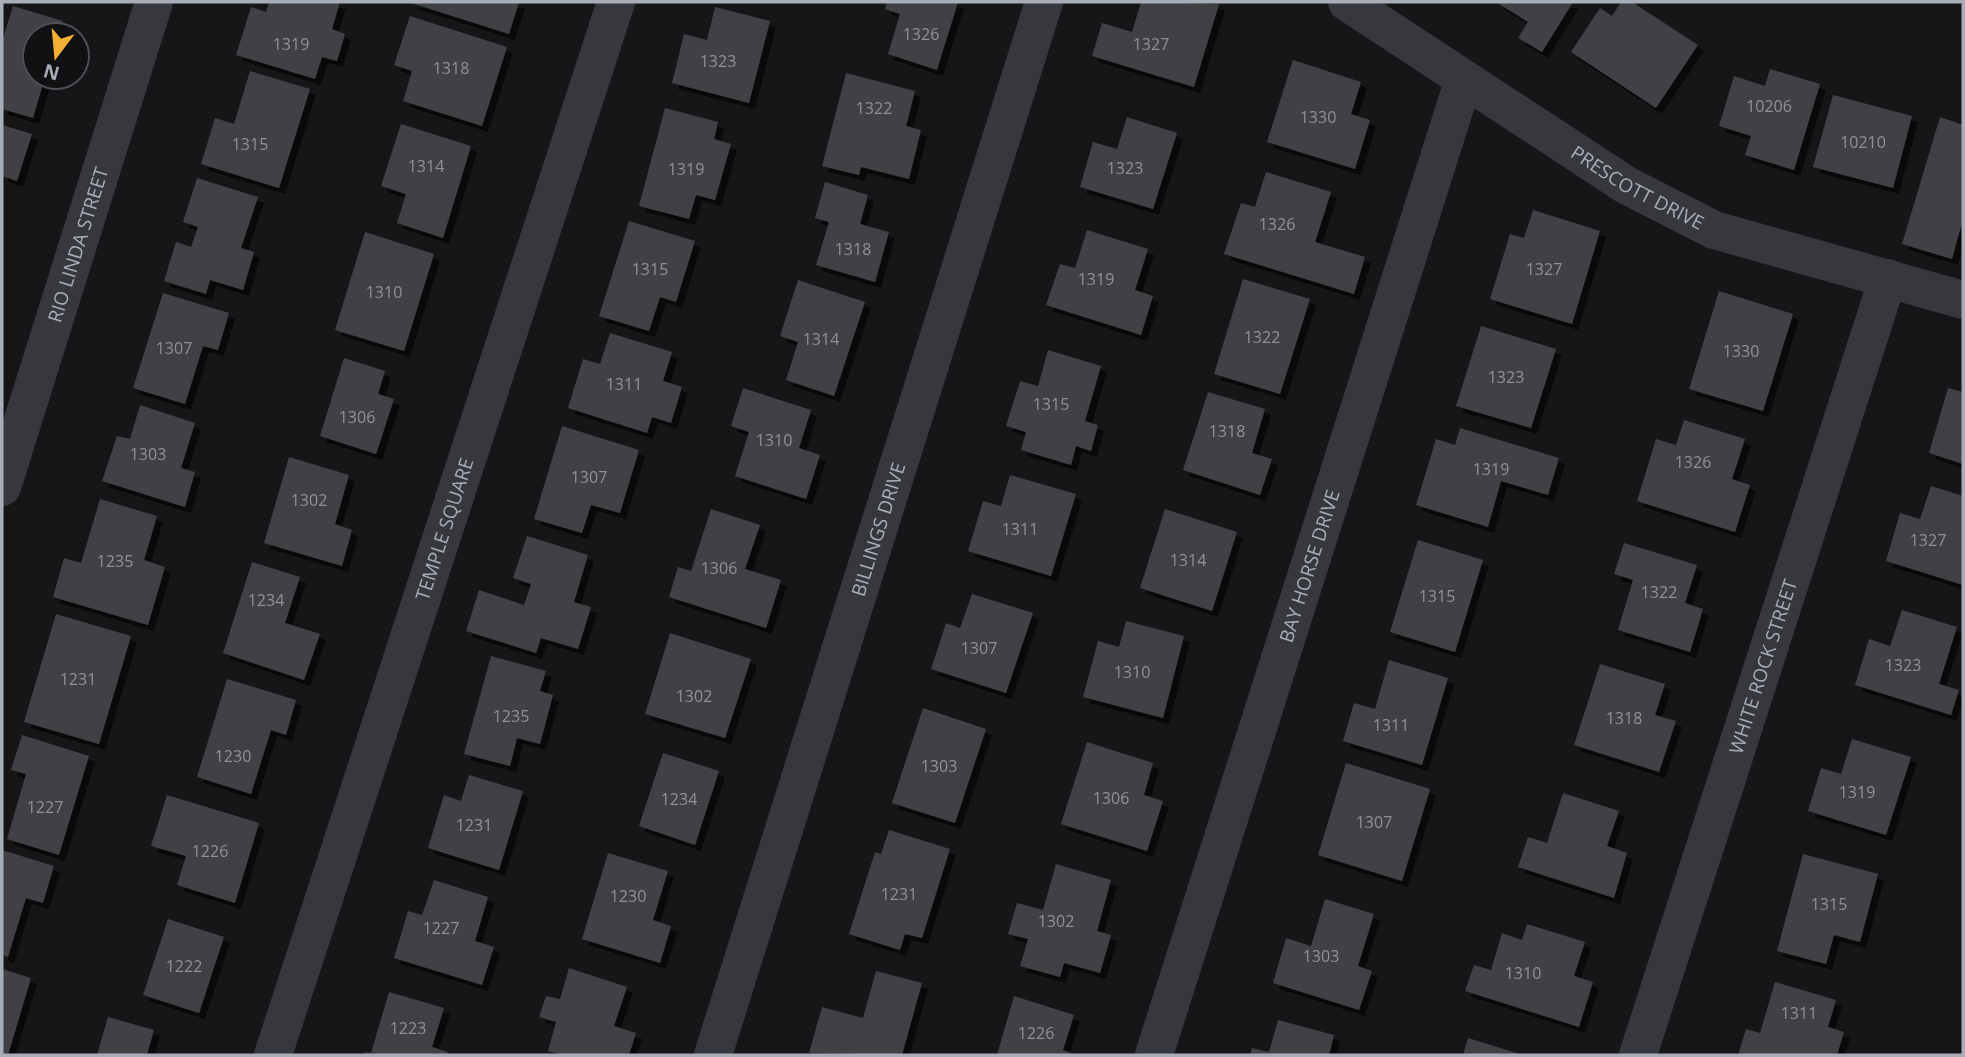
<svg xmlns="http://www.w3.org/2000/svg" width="1965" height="1057" font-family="'Open Sans',sans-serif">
  <defs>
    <filter id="shadow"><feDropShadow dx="6" dy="6" stdDeviation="0" flood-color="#0009"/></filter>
  </defs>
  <rect width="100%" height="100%" fill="#161618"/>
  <g fill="#404145" filter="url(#shadow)">
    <polygon points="269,2 340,2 332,29 345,34 337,61 322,57 315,79 236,55 251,7 266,12"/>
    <polygon points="408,2 519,2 509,34"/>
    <polygon points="887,2 958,2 937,70 888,54 900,14 885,9"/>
    <polygon points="1141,2 1219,4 1194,87 1092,56 1102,23 1132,32"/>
    <polygon points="1496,2 1573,2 1542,52 1518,38 1528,22"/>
    <polygon points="1621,2 1632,2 1698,45 1656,108 1571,52 1600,8 1612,16"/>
    <polygon points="13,6 63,21 58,35 35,35 35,77 45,77 33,118 2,109 2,42"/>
    <polygon points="715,7 770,21 749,103 672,83 684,34 707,40"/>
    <polygon points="410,16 507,47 482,126 403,101 412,71 394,65"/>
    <polygon points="1293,60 1361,82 1351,114 1370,120 1355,169 1267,142"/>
    <polygon points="1770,69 1820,84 1794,170 1745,155 1751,136 1719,126 1734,76 1765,86"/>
    <polygon points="250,71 310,89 279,188 201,164 215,118 234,124"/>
    <polygon points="846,73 915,91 906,126 921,130 909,179 861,167 859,175 822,166"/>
    <polygon points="1833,95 1912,116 1893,188 1813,167"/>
    <polygon points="665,108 718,122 714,139 731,144 715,200 696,195 689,219 639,206"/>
    <polygon points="1127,117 1177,133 1153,209 1080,187 1093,142 1117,149"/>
    <polygon points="1940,117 1963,125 1963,219 1952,259 1902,244"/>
    <polygon points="401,124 471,146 443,238 397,223 406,194 381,186"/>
    <polygon points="2,125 32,134 17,181 2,176"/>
    <polygon points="1266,172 1331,192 1315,242 1365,257 1354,294 1224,254 1241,203 1255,207"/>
    <polygon points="197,178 258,197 241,248 254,252 243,290 210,280 206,294 164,281 176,242 191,247 198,227 183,222"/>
    <polygon points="825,182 868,195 860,224 889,232 875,282 816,265 829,222 815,218"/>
    <polygon points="1533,210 1600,231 1572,324 1490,299 1510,234 1524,238"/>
    <polygon points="629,221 695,241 676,302 660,297 649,331 599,316"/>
    <polygon points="1087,230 1148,249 1135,290 1153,296 1141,335 1046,305 1060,264 1075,268"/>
    <polygon points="365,232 434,254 404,351 335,330"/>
    <polygon points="1243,279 1310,299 1280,394 1214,374"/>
    <polygon points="798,280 865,302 834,396 786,380 798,342 780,336"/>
    <polygon points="1719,291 1793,314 1763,411 1689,389"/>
    <polygon points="163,293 229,313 218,350 203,346 185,404 133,388"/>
    <polygon points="1481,326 1556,349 1531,428 1456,406"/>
    <polygon points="610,333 672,352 663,381 682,387 671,423 652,417 647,433 568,408 583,359 600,364"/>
    <polygon points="1048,350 1101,366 1085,421 1098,425 1091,451 1076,446 1071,465 1021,450 1026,432 1006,426 1020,381 1038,386"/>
    <polygon points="344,358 385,371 378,394 394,399 376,454 320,436"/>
    <polygon points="743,388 811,410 799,448 820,455 806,499 735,476 749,432 731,426"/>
    <polygon points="1948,388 1963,392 1963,464 1929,453"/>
    <polygon points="1208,392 1265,409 1252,453 1272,459 1260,495 1183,470"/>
    <polygon points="140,405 195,423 181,468 195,472 185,507 102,481 117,436 130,439"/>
    <polygon points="1684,420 1745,439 1732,479 1750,485 1735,532 1637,501 1656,439 1676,445"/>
    <polygon points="562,426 639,450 620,513 591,505 582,533 534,519"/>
    <polygon points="1460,428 1559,458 1548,495 1501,481 1488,527 1416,505 1436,439 1455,445"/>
    <polygon points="289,457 349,475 335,524 352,530 342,566 264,543"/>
    <polygon points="1010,475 1076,494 1051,576 968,551 983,501 1001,506"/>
    <polygon points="1931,486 1963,496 1963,585 1886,561 1900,513 1920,519"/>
    <polygon points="100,499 157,516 144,560 165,567 148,625 53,597 64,558 81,563"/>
    <polygon points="711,509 760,525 745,569 781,580 766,628 669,597 678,567 691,571"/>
    <polygon points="1165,509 1237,532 1212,611 1140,588"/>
    <polygon points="527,536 588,555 574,602 591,607 578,649 541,638 536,653 466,631 479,590 524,605 531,584 513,578"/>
    <polygon points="1418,540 1483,560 1455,652 1390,632"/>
    <polygon points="1624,543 1697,565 1685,603 1703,609 1690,652 1618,630 1633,580 1614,574"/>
    <polygon points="252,562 300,577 285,623 320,634 304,680 223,653"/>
    <polygon points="972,594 1033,613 1006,693 931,669 946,623 960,628"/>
    <polygon points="1902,610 1957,627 1939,684 1959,690 1951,715 1855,685 1869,639 1890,646"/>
    <polygon points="56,614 131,636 99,744 24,722"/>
    <polygon points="1126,621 1184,636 1163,718 1083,697 1098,641 1119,647"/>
    <polygon points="670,633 751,659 725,738 645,714"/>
    <polygon points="491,656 546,671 540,691 553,695 540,744 517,738 510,766 464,754"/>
    <polygon points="1389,660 1448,678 1422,765 1343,741 1354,703 1375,709"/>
    <polygon points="1600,664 1665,684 1655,715 1676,721 1659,772 1574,745"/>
    <polygon points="227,679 296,700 286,735 271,730 251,794 197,777"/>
    <polygon points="923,708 986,729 955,823 892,803"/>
    <polygon points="22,735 89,756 59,855 7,839 26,774 11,770"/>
    <polygon points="1852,739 1911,757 1886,835 1808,811 1821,768 1841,774"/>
    <polygon points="1087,742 1153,763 1144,795 1163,801 1147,851 1061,824"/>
    <polygon points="663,753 719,771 695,845 639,826"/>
    <polygon points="1346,763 1430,789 1402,881 1318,855"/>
    <polygon points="469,775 523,791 499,870 428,848 444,795 461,801"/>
    <polygon points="1563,793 1619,811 1607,846 1627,853 1614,898 1518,867 1528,837 1547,843"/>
    <polygon points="167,795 259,823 235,903 177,885 186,856 151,846"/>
    <polygon points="889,830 950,849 922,938 905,934 900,950 849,934 875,852 881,854"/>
    <polygon points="2,850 54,866 43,903 26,898 8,957 2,955"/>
    <polygon points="608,853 668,871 653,920 671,926 660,963 582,939"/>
    <polygon points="1803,854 1878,874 1860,942 1834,935 1826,964 1777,951"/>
    <polygon points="1056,864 1111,880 1097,931 1111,935 1100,973 1064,963 1060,977 1020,966 1028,939 1008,934 1017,903 1043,910"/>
    <polygon points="434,880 488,897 475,941 494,947 482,985 394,958 408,911 422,915"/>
    <polygon points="1325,899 1374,914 1358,966 1372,971 1359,1010 1273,983 1286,938 1311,946"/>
    <polygon points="168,919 224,937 199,1013 143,995"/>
    <polygon points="1527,924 1585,942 1574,976 1593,982 1579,1027 1465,991 1474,965 1491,970 1502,933 1522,940"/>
    <polygon points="569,968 627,987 614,1026 636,1033 629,1055 563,1055 548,1051 556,1022 539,1017 546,996 560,999"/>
    <polygon points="2,969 31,978 8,1055 2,1055"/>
    <polygon points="876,971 922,983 902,1055 809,1053 822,1007 863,1018"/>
    <polygon points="1775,982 1836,1000 1828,1027 1844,1032 1837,1055 1738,1055 1746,1029 1760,1033"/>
    <polygon points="389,992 444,1008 432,1047 448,1052 447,1055 364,1055 365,1052 371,1053"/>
    <polygon points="1014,996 1074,1015 1063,1050 1076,1055 997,1055"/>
    <polygon points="108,1017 154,1030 147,1055 97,1055"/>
    <polygon points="1278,1020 1334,1035 1329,1055 1250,1055 1252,1048 1269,1052"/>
    <polygon points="1468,1038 1523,1055 1463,1055"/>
  </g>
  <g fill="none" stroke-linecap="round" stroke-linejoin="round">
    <g stroke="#37383d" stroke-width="38">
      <path id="s1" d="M1347,2l279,183 88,45 249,70"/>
      <path id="s2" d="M2,487l152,-485"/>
      <path id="s3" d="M273,1055l343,-1053"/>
      <path id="s4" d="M713,1055l331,-1053"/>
      <path id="s5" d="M1154,1055l310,-976"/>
      <path id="s6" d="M1638,1055l250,-777"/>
    </g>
  </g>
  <g text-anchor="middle" stroke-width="5" stroke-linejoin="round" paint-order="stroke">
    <g font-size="16" fill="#8e929b">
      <text x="921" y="40">1326</text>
      <text x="291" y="50">1319</text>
      <text x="1151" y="50">1327</text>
      <text x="718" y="67">1323</text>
      <text x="451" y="74">1318</text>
      <text x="1769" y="112">10206</text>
      <text x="874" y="114">1322</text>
      <text x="1318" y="123">1330</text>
      <text x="1863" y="148">10210</text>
      <text x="250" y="150">1315</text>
      <text x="426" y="172">1314</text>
      <text x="1125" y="174">1323</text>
      <text x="686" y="175">1319</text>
      <text x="1277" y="230">1326</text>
      <text x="853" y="255">1318</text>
      <text x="650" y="275">1315</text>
      <text x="1544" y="275">1327</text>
      <text x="1096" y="285">1319</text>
      <text x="384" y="298">1310</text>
      <text x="1262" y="343">1322</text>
      <text x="821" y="345">1314</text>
      <text x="174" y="354">1307</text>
      <text x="1741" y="357">1330</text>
      <text x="1506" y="383">1323</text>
      <text x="624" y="390">1311</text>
      <text x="1051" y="410">1315</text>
      <text x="357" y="423">1306</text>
      <text x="1227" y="437">1318</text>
      <text x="774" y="446">1310</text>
      <text x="148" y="460">1303</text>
      <text x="1693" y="468">1326</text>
      <text x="1491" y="475">1319</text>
      <text x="589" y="483">1307</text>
      <text x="309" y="506">1302</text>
      <text x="1020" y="535">1311</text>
      <text x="1928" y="546">1327</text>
      <text x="1188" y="566">1314</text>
      <text x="115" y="567">1235</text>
      <text x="719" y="574">1306</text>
      <text x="1659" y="598">1322</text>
      <text x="1437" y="602">1315</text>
      <text x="266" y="606">1234</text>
      <text x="979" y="654">1307</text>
      <text x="1903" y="671">1323</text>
      <text x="1132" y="678">1310</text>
      <text x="78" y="685">1231</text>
      <text x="694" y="702">1302</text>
      <text x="511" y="722">1235</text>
      <text x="1624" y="724">1318</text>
      <text x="1391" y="731">1311</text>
      <text x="233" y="762">1230</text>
      <text x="939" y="772">1303</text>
      <text x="1857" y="798">1319</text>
      <text x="1111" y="804">1306</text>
      <text x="679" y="805">1234</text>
      <text x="45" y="813">1227</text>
      <text x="1374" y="828">1307</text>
      <text x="474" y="831">1231</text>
      <text x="210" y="857">1226</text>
      <text x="899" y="900">1231</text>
      <text x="628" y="902">1230</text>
      <text x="1829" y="910">1315</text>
      <text x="1056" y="927">1302</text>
      <text x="441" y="934">1227</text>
      <text x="1321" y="962">1303</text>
      <text x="184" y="972">1222</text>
      <text x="1523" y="979">1310</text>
      <text x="1799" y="1019">1311</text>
      <text x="408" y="1034">1223</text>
      <text x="1036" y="1039">1226</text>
    </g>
    <g font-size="19" fill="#a8adb8" stroke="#111113">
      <text dy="7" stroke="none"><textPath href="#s1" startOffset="345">PRESCOTT DRIVE</textPath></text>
      <text dy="7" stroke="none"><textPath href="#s2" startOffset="254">RIO LINDA STREET</textPath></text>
      <text dy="7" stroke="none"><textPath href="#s3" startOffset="553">TEMPLE SQUARE</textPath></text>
      <text dy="7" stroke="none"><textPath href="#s4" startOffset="551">BILLINGS DRIVE</textPath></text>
      <text dy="7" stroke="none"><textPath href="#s5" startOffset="513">BAY HORSE DRIVE</textPath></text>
      <text dy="7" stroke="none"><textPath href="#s6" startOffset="408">WHITE ROCK STREET</textPath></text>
    </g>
  </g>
  <rect width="1965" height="1057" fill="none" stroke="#a8adb8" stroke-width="7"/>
  <g transform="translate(56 56) rotate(196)"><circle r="33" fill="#111113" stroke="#4d4f55" stroke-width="2"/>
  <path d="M0-5L12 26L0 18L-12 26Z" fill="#f2b134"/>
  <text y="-10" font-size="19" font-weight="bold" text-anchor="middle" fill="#a8adb8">N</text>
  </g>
</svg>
